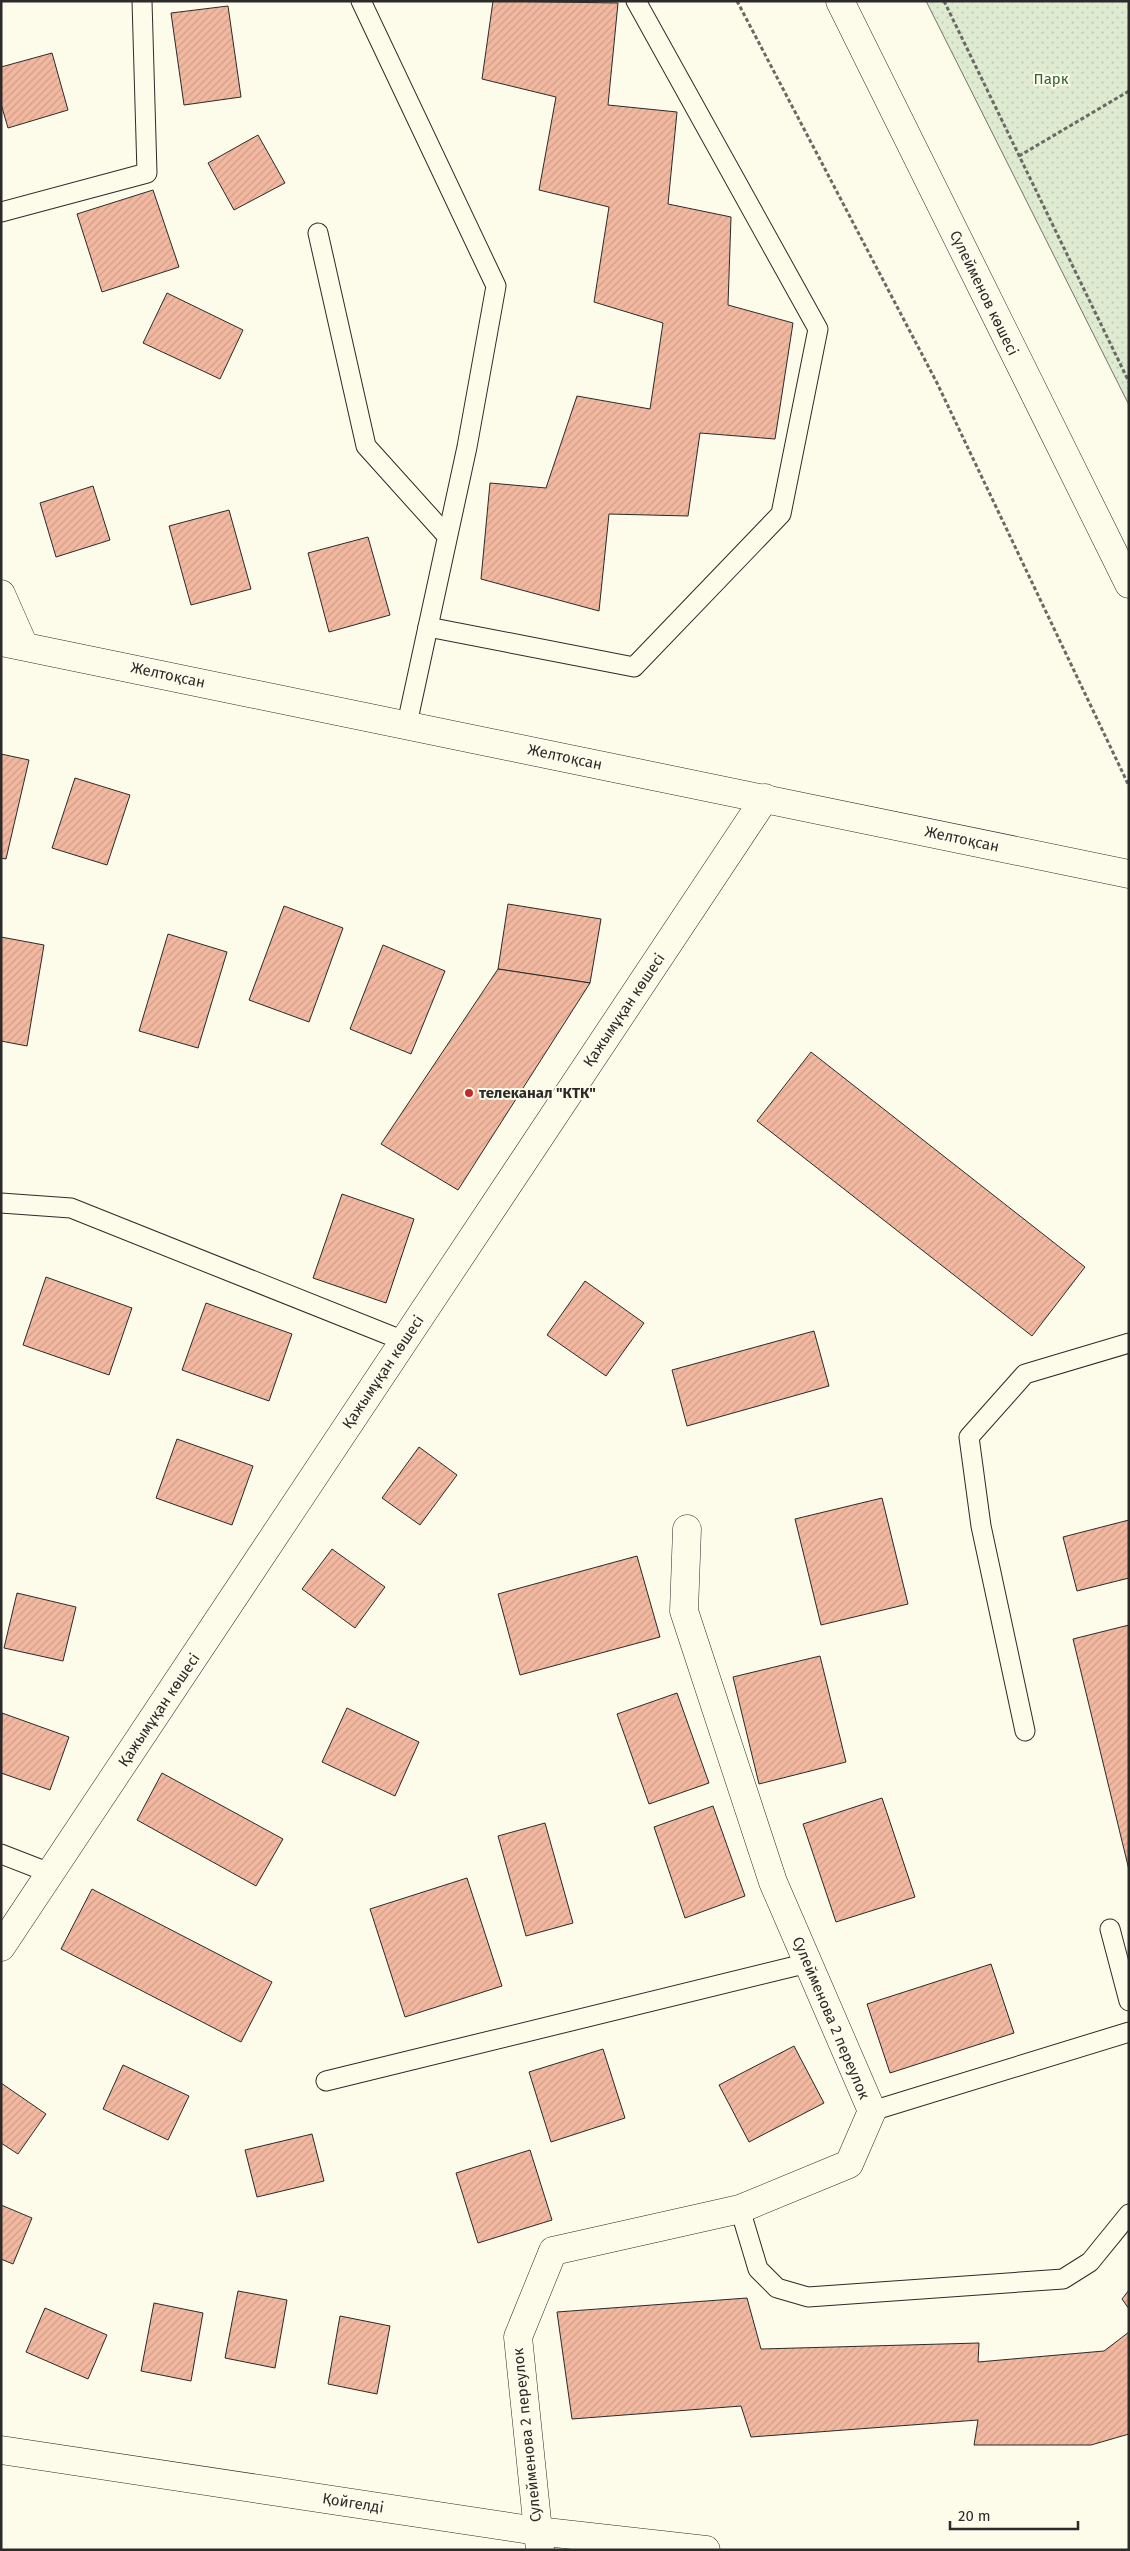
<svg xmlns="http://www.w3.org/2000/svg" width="1130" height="2551" font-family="'Fira Sans',sans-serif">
  <defs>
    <pattern id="park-dots" width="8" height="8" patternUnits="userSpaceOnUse" patternTransform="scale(1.25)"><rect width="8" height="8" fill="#deebd1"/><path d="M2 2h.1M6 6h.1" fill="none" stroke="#bfcab4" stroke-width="1.8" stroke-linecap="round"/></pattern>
    <pattern id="building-hatch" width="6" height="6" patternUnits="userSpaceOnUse" patternTransform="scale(1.25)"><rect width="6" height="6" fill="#f2b8a0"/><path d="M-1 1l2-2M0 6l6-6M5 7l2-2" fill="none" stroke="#d09e8a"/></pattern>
  </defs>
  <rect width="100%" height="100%" fill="#fdfbea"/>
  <polygon fill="url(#park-dots)" stroke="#74746e" points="926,1 1129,1 1129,405"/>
  <g fill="url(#building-hatch)" stroke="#2b2b2b">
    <polygon points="493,1 618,3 608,105 677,112 668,204 731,217 728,305 793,323 775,439 700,433 688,516 609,514 599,611 481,579 490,483 546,488 577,396 650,409 663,323 594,302 609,207 539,190 556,97 482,79"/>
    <polygon points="228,6 241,97 184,105 171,13"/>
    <polygon points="52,53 68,110 8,128 1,104 1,67"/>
    <polygon points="258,135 285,183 234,210 208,163"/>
    <polygon points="153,190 179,267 102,292 77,214"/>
    <polygon points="167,293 243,330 220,379 143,343"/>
    <polygon points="93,486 110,540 56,557 40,503"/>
    <polygon points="229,510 251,589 191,605 169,526"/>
    <polygon points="368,537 390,615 329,632 308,553"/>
    <polygon points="1,754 29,760 6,859 1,858"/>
    <polygon points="75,778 130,795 107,865 52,848"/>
    <polygon points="508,904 601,919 590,983 498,969"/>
    <polygon points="284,906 343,928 309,1022 249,1000"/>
    <polygon points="168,934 227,952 198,1048 139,1031"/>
    <polygon points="1,937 44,945 27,1046 1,1041"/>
    <polygon points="383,945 445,971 411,1054 350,1029"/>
    <polygon points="498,969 590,983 458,1190 381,1144"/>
    <polygon points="811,1052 1085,1267 1032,1336 757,1121"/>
    <polygon points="342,1194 414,1219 386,1303 313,1278"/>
    <polygon points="46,1277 132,1308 109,1375 23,1345"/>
    <polygon points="585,1281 644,1323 606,1376 547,1335"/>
    <polygon points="206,1303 292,1334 269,1401 182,1370"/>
    <polygon points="814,1331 829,1386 687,1426 672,1370"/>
    <polygon points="177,1439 253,1466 232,1525 156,1498"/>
    <polygon points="419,1447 457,1475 420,1525 382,1498"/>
    <polygon points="882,1498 908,1604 821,1625 795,1519"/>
    <polygon points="1129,1520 1129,1578 1077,1591 1063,1537"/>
    <polygon points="332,1549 385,1587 355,1628 302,1589"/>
    <polygon points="637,1556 660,1637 520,1675 498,1594"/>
    <polygon points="17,1593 76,1607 63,1661 4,1648"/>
    <polygon points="1129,1625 1129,1870 1073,1639"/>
    <polygon points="820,1656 846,1762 759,1784 733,1677"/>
    <polygon points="677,1693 709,1783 649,1804 617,1714"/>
    <polygon points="347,1708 419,1742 395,1796 322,1762"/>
    <polygon points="2,1713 69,1737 50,1790 1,1773"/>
    <polygon points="162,1773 283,1839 256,1886 137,1820"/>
    <polygon points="882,1798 915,1897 836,1922 803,1824"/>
    <polygon points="713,1806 745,1896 685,1918 654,1827"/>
    <polygon points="545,1823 573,1923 526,1936 498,1836"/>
    <polygon points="467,1878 502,1986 405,2017 370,1909"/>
    <polygon points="92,1889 272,1982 241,2042 61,1949"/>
    <polygon points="991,1964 1014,2033 890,2073 867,2004"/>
    <polygon points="794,2046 824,2103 749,2142 719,2085"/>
    <polygon points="603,2049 625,2118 551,2142 529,2072"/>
    <polygon points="123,2065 189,2096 168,2140 103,2109"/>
    <polygon points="1,2083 46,2114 18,2154 1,2143"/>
    <polygon points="312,2134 324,2181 257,2197 245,2150"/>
    <polygon points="530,2150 552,2220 478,2243 456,2173"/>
    <polygon points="1,2205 32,2218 13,2264 1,2259"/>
    <polygon points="1129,2290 1129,2309 1122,2299"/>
    <polygon points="238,2291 287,2300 275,2368 225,2358"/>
    <polygon points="747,2298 761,2349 979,2343 978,2362 1104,2351 1129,2332 1129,2434 1091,2445 974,2445 978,2420 751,2437 741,2406 572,2419 557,2312"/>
    <polygon points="154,2303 203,2313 191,2381 141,2371"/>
    <polygon points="45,2308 107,2335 88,2379 26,2352"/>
    <polygon points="340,2316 390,2326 377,2394 328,2384"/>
  </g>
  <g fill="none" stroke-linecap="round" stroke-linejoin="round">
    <defs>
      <g id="service">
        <polyline points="361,1 496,286 467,447 407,724"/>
        <polyline points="1,212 147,173 142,1"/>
        <polyline points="318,233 366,446 447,536"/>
        <polyline points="428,627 634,667 781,514 818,329 636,1"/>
        <polyline points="1,1203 71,1208 404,1341"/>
        <polyline points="1025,1731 981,1526 969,1437 1025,1374 1129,1343"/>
        <polyline points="1,1854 50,1873"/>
        <polyline points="1110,1929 1129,2001"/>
        <polyline points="326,2081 808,1963"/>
        <polyline points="872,2111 1129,2032"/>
        <polyline points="740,2209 758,2269 777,2288 808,2297 1063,2279 1090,2262 1129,2214"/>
      </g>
      <g id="minor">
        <polyline points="1,594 24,646"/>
        <polyline points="1,1947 765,798"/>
        <polyline points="540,2550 518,2337 553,2251 740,2209 849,2164 872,2111 773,1882 684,1611 687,1529"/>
      </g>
      <g id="tertiary">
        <polyline points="1,642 1129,874"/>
        <polyline points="1,2450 537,2531 706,2550"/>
      </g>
      <polyline id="secondary" points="840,1 1129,584"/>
    </defs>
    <use href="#service" stroke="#2b2b2b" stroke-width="21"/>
    <use href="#minor" stroke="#2b2b2b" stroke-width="29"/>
    <use href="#tertiary" stroke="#2b2b2b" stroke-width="29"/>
    <use href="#secondary" stroke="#2b2b2b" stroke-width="29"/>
    <g stroke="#6a6964" stroke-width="3" stroke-dasharray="4 2.5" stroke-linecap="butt">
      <polyline points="737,1 937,383 1129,786"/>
      <polyline points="944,1 1129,382"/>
      <polyline points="1019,156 1129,91"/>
    </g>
    <use href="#service" stroke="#fdfbea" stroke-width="19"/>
    <use href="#minor" stroke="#fdfbea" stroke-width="28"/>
    <use href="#tertiary" stroke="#fdfbea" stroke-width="28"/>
    <use href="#secondary" stroke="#fdfbea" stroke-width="28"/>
  </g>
  <circle fill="#c62828" stroke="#fdfbea" stroke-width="2" cx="469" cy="1093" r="5"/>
  <g text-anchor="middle" stroke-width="4" stroke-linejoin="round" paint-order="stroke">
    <g font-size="15" fill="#34623c" stroke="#fdfbea">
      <text x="1051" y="84">Парк</text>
    </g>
    <g font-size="15" fill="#2b2b2b" stroke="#fdfbea">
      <text transform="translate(984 293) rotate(64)" y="5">Сүлейменов көшесі</text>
      <text transform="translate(168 675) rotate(12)" y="5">Желтоқсан</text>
      <text transform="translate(565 757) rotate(12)" y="5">Желтоқсан</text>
      <text transform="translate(962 839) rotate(12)" y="5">Желтоқсан</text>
      <text transform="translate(624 1010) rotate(-56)" y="5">Қажымұқан көшесі</text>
      <text transform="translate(383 1372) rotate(-56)" y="5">Қажымұқан көшесі</text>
      <text transform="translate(159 1710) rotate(-56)" y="5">Қажымұқан көшесі</text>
      <text transform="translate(831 2018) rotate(67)" y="5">Сулейменова 2 переулок</text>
      <text transform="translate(527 2435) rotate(-96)" y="5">Сулейменова 2 переулок</text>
      <text transform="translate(353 2503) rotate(9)" y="5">Қойгелді</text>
    </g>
    <g font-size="15" font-weight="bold" fill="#2b2b2b" stroke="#fdfbea" text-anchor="start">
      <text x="479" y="1098">телеканал "КТК"</text>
    </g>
  </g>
  <rect width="1130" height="2551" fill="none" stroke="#2b2b2b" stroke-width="5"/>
  <path d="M950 2521v8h128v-8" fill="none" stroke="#2b2b2b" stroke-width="2.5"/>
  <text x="958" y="2521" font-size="15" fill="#2b2b2b" stroke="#fdfbea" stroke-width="4" paint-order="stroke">20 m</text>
</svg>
